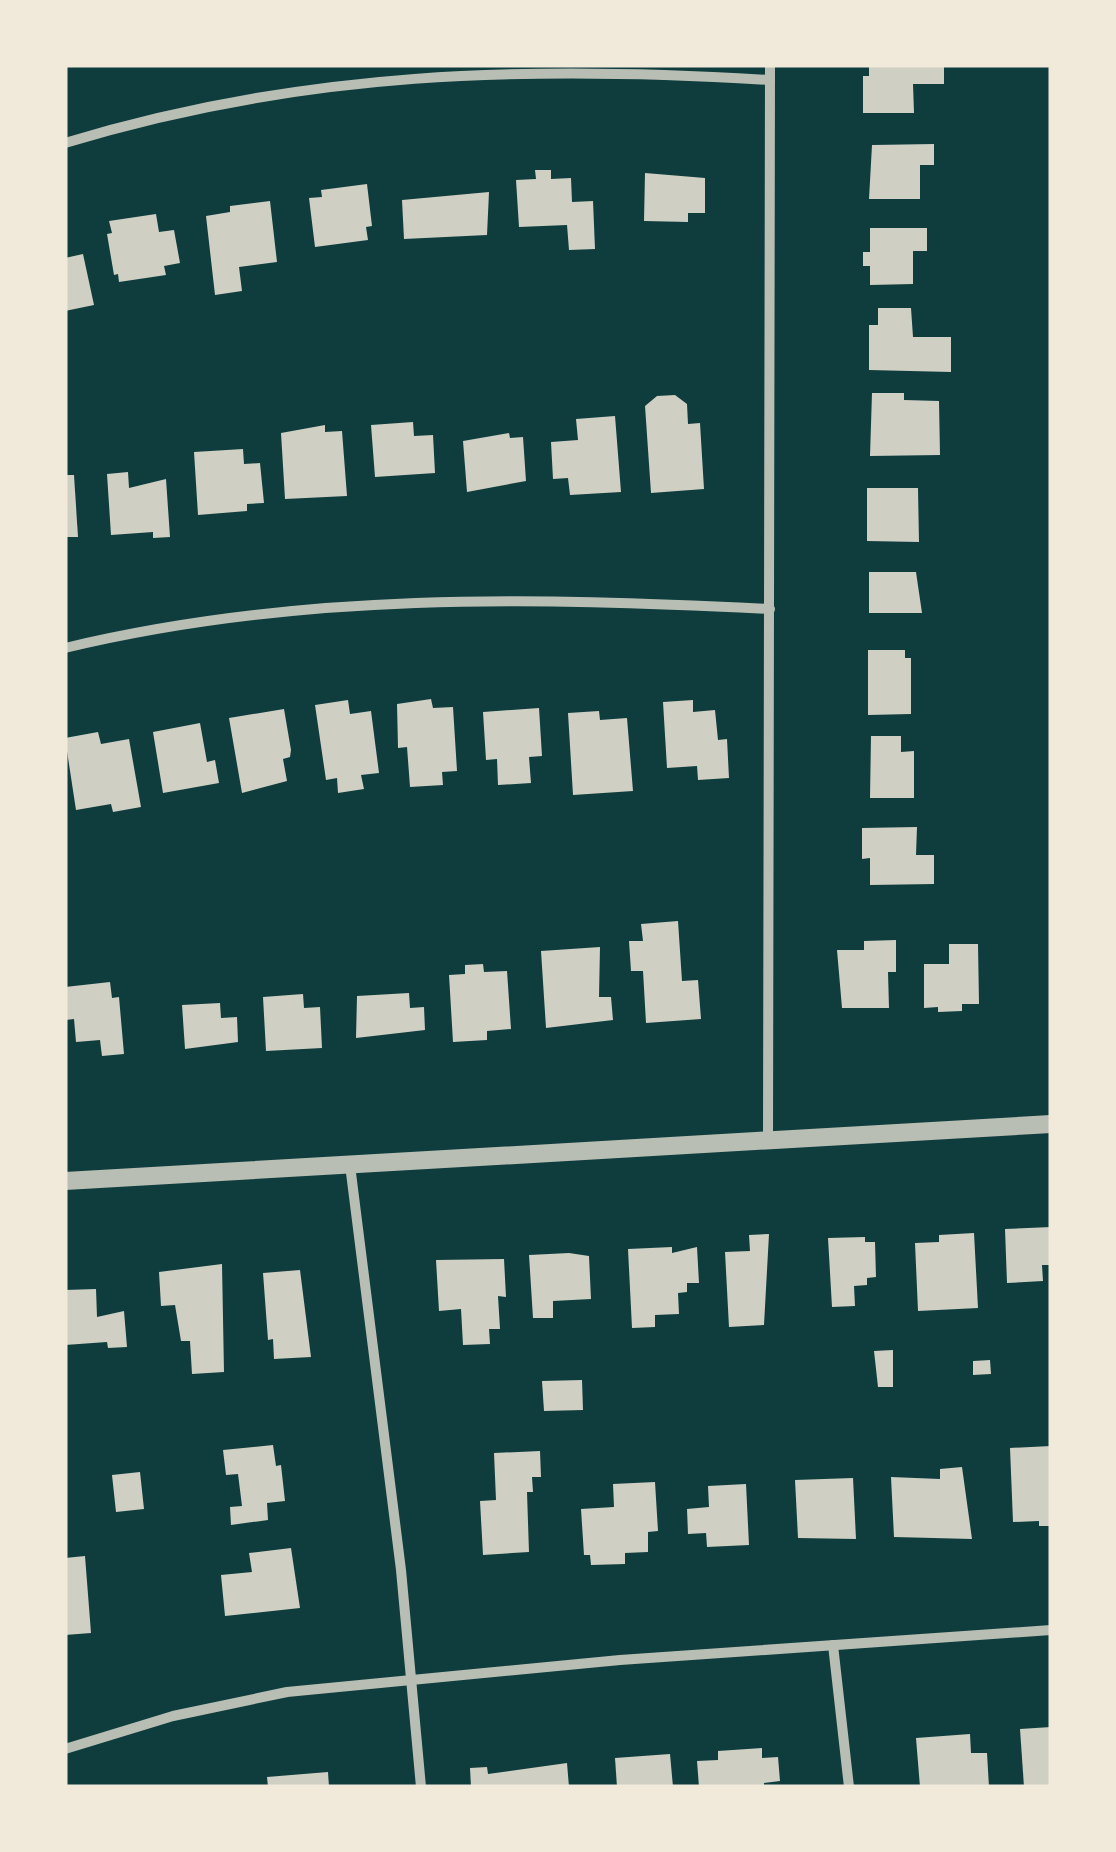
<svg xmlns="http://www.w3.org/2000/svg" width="1116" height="1852" font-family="Lora,serif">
  <rect width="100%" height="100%" fill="#0f3d3e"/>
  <g fill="#cfcfc3">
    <polygon points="869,65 944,65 944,84 913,84 914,113 863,113 863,76 869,76"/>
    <polygon points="934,144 934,165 920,165 920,199 869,199 872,145"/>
    <polygon points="535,170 551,170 551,179 571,178 572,202 593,201 595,249 569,250 567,225 519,227 516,180 536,179"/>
    <polygon points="645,173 705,178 705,213 688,213 688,222 644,221"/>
    <polygon points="367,184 372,226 366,227 368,240 315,247 309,198 322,197 321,190"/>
    <polygon points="489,192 487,235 404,239 402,200"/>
    <polygon points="270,201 277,262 239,267 242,291 215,295 206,216 230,212 230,206"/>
    <polygon points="156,214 159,232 174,230 180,263 164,266 166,275 119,282 118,274 114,275 107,234 112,233 109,221"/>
    <polygon points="870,228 927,228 927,251 913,251 913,284 870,285 870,266 863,266 863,252 870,252"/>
    <polygon points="83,254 94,305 65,311 65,258"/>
    <polygon points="878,308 911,308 913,337 951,337 951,372 869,370 869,325 878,325"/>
    <polygon points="872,393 904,393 904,400 939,401 940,455 870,456"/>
    <polygon points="675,395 687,404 688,424 700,423 704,489 651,493 645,406 657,396"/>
    <polygon points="615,416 621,492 570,495 568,478 553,479 551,442 578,440 576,419"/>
    <polygon points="413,422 414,436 433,435 435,473 375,477 371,425"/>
    <polygon points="325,425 325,432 342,431 347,496 285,499 281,433"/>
    <polygon points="509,433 510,438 523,437 526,481 467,492 463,441"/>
    <polygon points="243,449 244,464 260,463 264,503 247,504 247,511 198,515 194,452"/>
    <polygon points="128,472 129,488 166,479 170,537 153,538 153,532 111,535 107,474"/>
    <polygon points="65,475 74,475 78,537 65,537"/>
    <polygon points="867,488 918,488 919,542 867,541"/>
    <polygon points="869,572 916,572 922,613 869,613"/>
    <polygon points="868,650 905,650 905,658 911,658 911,714 868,715"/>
    <polygon points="431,699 433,708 453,707 457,771 442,772 443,785 410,787 407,747 398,748 397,704"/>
    <polygon points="348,700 350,714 371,711 379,773 361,775 364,789 338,793 337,778 326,780 315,705"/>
    <polygon points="693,700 693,712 715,710 718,740 727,739 729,778 698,780 697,766 667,768 663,702"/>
    <polygon points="539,708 542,756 529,757 531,783 498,785 497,759 486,760 483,712"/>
    <polygon points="284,709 291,750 290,757 283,759 287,781 242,793 229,718"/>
    <polygon points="599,711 600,720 627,718 633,791 573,795 568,713"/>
    <polygon points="200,723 207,762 215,760 219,783 163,793 153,732"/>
    <polygon points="98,732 101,744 129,739 141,807 113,812 111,804 76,810 65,738"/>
    <polygon points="871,736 901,736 901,752 914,751 914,798 870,798"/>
    <polygon points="917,827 916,855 934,855 934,884 870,885 870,858 862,859 862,828"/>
    <polygon points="678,921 682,981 698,980 701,1019 646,1023 643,971 631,971 629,941 643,941 641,924"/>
    <polygon points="896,940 896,972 888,972 889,1008 842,1008 837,950 864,950 864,941"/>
    <polygon points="949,944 978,944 979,1004 962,1004 962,1011 938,1012 938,1007 924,1008 924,964 949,964"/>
    <polygon points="600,947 599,997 611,997 613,1020 546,1028 541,951"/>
    <polygon points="483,964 484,972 507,971 511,1029 487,1031 487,1040 453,1042 449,975 465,974 465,965"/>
    <polygon points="110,982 112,998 119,997 124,1054 102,1056 100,1040 76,1042 74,1019 66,1020 65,987"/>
    <polygon points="409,993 410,1008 424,1007 425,1030 356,1038 357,996"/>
    <polygon points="303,994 304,1008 320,1007 322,1048 266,1051 263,997"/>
    <polygon points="220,1003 221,1018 237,1017 238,1042 185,1049 182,1005"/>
    <polygon points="1051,1227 1051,1265 1042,1265 1043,1281 1007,1283 1005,1229"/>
    <polygon points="974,1233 978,1308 918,1311 915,1243 939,1242 939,1235"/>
    <polygon points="769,1234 764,1325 729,1327 725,1252 750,1251 749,1235"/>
    <polygon points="865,1237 865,1242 875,1242 876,1277 867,1278 867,1285 854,1286 855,1306 832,1307 828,1238"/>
    <polygon points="672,1247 672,1253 697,1247 699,1283 687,1283 687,1292 678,1293 679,1314 655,1315 655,1327 632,1328 628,1249"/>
    <polygon points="569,1253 589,1256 591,1299 553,1301 553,1318 533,1318 529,1255"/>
    <polygon points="504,1259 506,1297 498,1296 500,1329 489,1329 490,1344 463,1345 461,1309 439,1311 436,1260"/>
    <polygon points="222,1264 224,1372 192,1374 190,1341 181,1341 175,1305 161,1306 159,1272"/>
    <polygon points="300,1270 311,1357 274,1359 273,1339 268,1340 263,1273"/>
    <polygon points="96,1289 97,1317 124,1311 127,1347 108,1348 107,1342 65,1345 65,1290"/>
    <polygon points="893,1350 893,1387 878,1387 874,1351"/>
    <polygon points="990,1360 991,1374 973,1375 973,1361"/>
    <polygon points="582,1380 583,1410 544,1411 542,1381"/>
    <polygon points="273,1445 276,1466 281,1465 285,1501 267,1503 268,1520 231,1525 230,1507 242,1506 238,1474 226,1475 223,1450"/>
    <polygon points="1051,1446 1051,1526 1039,1526 1039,1521 1013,1522 1010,1448"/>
    <polygon points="540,1451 541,1477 532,1477 533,1492 527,1492 529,1552 483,1555 480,1501 496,1500 494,1453"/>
    <polygon points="962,1467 972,1539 894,1537 891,1477 940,1479 940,1469"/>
    <polygon points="140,1472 144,1509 116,1512 112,1475"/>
    <polygon points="853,1478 856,1539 798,1538 795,1480"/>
    <polygon points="655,1482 658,1531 648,1532 648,1552 625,1553 625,1564 591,1565 590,1555 584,1555 581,1509 614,1507 613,1484"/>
    <polygon points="746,1484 749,1545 707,1547 706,1533 688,1534 687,1509 709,1507 708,1486"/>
    <polygon points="291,1548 300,1608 225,1616 221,1575 252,1572 249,1553"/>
    <polygon points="85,1556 91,1633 65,1635 65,1558"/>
    <polygon points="1051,1727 1051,1785 1024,1787 1020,1729"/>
    <polygon points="970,1734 971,1753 987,1753 989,1787 920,1787 916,1738"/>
    <polygon points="762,1748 762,1758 778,1757 780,1781 764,1783 764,1787 699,1787 697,1761 718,1760 718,1751"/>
    <polygon points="670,1754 673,1787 617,1787 615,1758"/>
    <polygon points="567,1763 569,1787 471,1787 470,1768 487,1767 488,1774"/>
    <polygon points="328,1772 329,1787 268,1787 267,1777"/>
  </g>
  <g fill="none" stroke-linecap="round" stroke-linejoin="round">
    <g stroke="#b8beb3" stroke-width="10">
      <path d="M65,143c237,-72 460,-78 705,-63"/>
      <path d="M65,648c233,-56 467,-51 705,-39"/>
      <polyline points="768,1141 770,65"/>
      <polyline points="350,1165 401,1570 421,1787"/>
      <polyline points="833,1645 849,1787"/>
      <polyline points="65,1749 173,1716 287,1692 620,1660 1051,1630"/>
    </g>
    <polyline stroke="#b8beb3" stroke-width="18" points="65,1181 1051,1124"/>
  </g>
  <rect width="1116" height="1852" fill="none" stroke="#f1e9da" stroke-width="135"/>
</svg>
